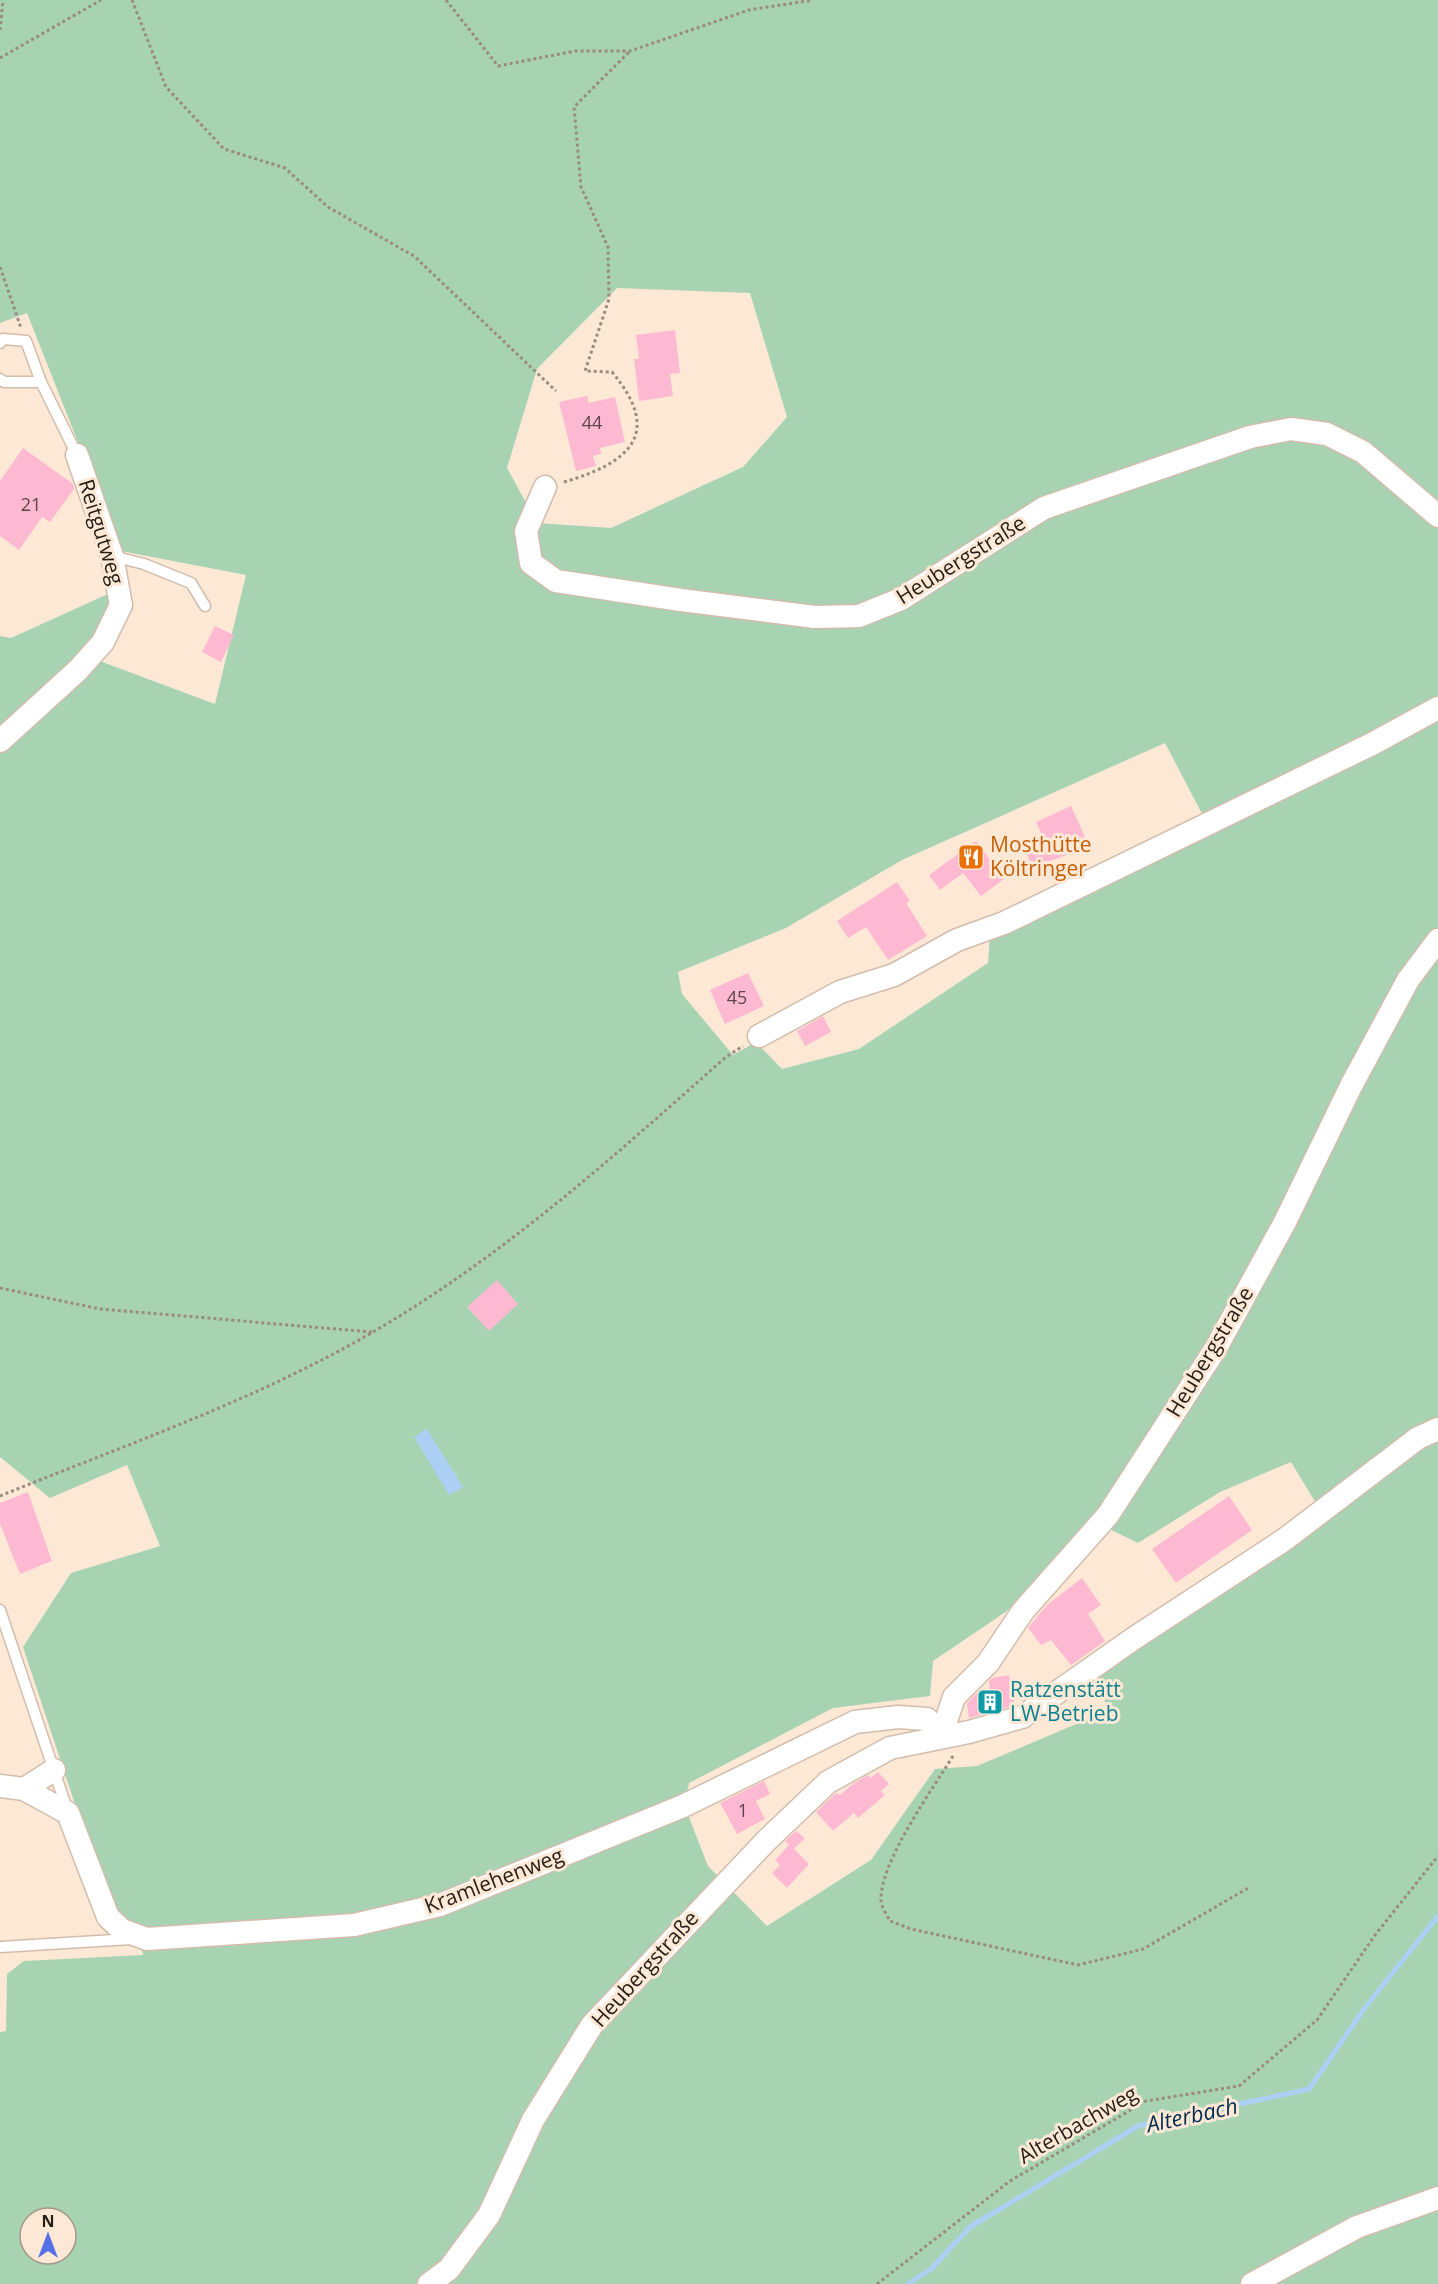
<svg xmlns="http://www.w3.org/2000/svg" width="1438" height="2284" font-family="'Open Sans',sans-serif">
  <rect width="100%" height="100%" fill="#fde8d6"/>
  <path fill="#a7d3b3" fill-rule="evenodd" d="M0,0h1438v2284h-1438v-252l6,-1 1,-57 17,-13 119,-6 -4,-24 -23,-17 -14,-28 -79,-239 48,-74 89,-27 -33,-81 -77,33 -50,-41v-821l11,2 99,-45 16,10 -29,57 118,44 31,-129 -125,-24 -94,-238 -27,10zM617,288l133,5 37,124 -44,50 -132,61 -74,-5 -30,-55 30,-99zM1165,743l45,86 -220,106 -2,28 -129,86 -77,20 -26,-27 -23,13 -51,-61 -4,-22 108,-44 116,-68zM1291,1462l34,56 -226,159 8,34 -130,55 -42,3 -64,91 -104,66 -59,-60 -23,-59 4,-24 144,-75 97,-12 3,-35 74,-50 40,-39 56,-46 35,17 82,-51zM30,2218h36v36h-36z"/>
  <polygon fill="#acd0f4" points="427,1429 463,1487 449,1495 414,1437"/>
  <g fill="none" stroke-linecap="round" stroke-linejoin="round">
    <polyline stroke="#acd0f4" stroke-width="5" points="908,2284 931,2269 970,2227 1138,2126 1309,2089 1364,2009 1438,1916"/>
  </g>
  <g fill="#feb9d2">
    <polygon points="675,330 680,373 670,374 673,396 639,401 634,359 639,359 636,335"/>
    <polygon points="587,396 589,403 615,397 625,442 600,448 601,454 593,456 596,466 576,471 559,402"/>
    <polygon points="23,448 73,484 74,489 50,522 42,517 19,550 0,536 0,481"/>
    <polygon points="215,626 234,635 221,662 202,652"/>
    <polygon points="1071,806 1089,846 1033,868 1023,846 1043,837 1036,822"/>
    <polygon points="976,841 1004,879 981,896 963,873 940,890 929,875"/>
    <polygon points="897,882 910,901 906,903 927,936 888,960 866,927 848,938 837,921"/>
    <polygon points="748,973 764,1006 725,1024 710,990"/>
    <polygon points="823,1016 831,1032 805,1046 797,1031"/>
    <polygon points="497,1280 518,1304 489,1331 467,1307"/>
    <polygon points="28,1492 52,1561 20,1574 0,1524 0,1503"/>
    <polygon points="1229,1496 1252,1530 1176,1583 1152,1549"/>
    <polygon points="1082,1578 1101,1605 1088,1614 1105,1641 1071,1665 1051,1640 1041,1645 1028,1628 1047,1605"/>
    <polygon points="1009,1675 1015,1705 969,1718 967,1703 980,1690 990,1689 989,1681 992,1678"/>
    <polygon points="878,1772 889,1784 881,1791 885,1795 858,1818 854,1813 833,1831 816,1812 836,1793 840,1795 854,1783 868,1775 870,1778"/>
    <polygon points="764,1781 770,1794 756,1801 765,1819 737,1834 720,1803"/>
    <polygon points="796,1831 805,1838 794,1849 809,1864 787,1888 772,1873 780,1865 775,1860 789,1845 785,1841"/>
  </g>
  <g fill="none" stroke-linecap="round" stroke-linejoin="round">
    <defs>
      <g id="service">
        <polyline points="0,343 3,339 26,341 41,382 77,455"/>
        <polyline points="0,379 4,382 41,382"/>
        <polyline points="112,556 144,564 191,583 205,606"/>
        <polyline points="0,1610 67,1809"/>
        <polyline points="0,1947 131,1939"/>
      </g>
      <g id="minor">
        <polyline points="545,487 526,531 531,563 556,581 681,600 815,617 859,616 901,599 1044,508 1250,437 1291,429 1327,434 1363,452 1438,516"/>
        <polyline points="0,741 78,670 103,642 121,605 112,556 77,455"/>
        <polyline points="759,1036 840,992 894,975 957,940 1004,923 1372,744 1438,708"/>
        <polyline points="941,1736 954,1697 988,1663 1023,1611 1108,1515 1216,1348 1285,1222 1351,1086 1408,980 1438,940"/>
        <polyline points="0,1786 24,1789 68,1813 108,1917 122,1930 147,1939 354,1925 440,1905 683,1806 855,1722 898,1717 927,1719 941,1736"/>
        <polyline points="24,1789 54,1770"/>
        <polyline points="429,2284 449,2269 489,2215 533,2120 592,2025 766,1841 828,1782 890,1748 969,1732 1022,1717 1133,1639 1284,1540 1418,1438 1438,1429"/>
        <polyline points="1252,2284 1357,2227 1438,2198"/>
      </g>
    </defs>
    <use href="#service" stroke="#d2bdac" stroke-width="13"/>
    <use href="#minor" stroke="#d2bdac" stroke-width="25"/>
    <g stroke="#9a8b7e" stroke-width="3" stroke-dasharray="3 3" stroke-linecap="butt">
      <polyline points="132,0 166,87 224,149 285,168 328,207 414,256 556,391"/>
      <polyline points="446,0 498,66 575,51 630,51 749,10 813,0"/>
      <polyline points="0,30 3,0"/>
      <polyline points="0,58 101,0"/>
      <polyline points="0,267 21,328"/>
      <path d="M564,482c65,-19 100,-48 48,-110l-27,-1 24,-72 -1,-52 -27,-60 -7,-80 56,-56"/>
      <polyline points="0,1288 100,1309 372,1332"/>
      <path d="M0,1496c125,-51 256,-96 373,-164 132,-77 240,-175 353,-275l17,-11"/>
      <path d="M953,1756c-21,34 -73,106 -72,144 0,7 6,15 9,21l21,8 167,36 65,-16 107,-62"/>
      <polyline points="877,2284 1010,2181 1146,2101 1239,2086 1317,2020 1375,1935 1438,1856"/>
    </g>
    <use href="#service" stroke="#fff" stroke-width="10"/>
    <use href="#minor" stroke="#fff" stroke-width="22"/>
  </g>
  <defs>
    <symbol id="restaurant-square" viewBox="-11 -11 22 22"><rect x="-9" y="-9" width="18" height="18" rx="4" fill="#e8710a" stroke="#fde8d6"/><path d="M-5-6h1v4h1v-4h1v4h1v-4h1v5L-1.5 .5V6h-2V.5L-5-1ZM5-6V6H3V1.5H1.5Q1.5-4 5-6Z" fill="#fff"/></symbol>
    <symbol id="building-square" viewBox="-11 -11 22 22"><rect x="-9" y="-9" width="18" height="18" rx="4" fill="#0f9aa8" stroke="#fde8d6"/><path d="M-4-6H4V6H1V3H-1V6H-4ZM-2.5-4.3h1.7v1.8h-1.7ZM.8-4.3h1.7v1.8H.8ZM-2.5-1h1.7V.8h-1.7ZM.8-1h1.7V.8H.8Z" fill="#fff"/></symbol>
  </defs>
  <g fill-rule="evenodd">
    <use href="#restaurant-square" x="956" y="842" width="30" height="30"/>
    <use href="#building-square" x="975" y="1687" width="30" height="30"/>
  </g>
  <g text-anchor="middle" stroke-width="6" stroke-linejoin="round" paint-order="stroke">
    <g font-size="18" fill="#5b4546">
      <text x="592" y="429">44</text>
      <text x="31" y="511">21</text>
      <text x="737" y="1004">45</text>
      <text x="743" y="1817">1</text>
    </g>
    <g font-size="21" fill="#251e17" stroke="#fde8d6">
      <text transform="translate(101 532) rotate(73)" y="7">Reitgutweg</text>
      <text transform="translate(961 560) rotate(-32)" y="7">Heubergstraße</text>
      <text transform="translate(1210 1352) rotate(-59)" y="7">Heubergstraße</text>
      <text transform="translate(494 1881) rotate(-21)" y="7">Kramlehenweg</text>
      <text transform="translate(645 1969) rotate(-48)" y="7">Heubergstraße</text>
      <text transform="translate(1078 2125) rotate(-30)" y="7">Alterbachweg</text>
    </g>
    <g font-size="21" fill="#c56008" stroke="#fde8d6" text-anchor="start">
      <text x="990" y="852">Mosthütte<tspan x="990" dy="24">Költringer</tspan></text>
    </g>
    <g font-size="21" fill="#0d838f" stroke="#fde8d6" text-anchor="start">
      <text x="1010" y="1697">Ratzenstätt<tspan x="1010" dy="24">LW-Betrieb</tspan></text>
    </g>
    <g font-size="22" font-style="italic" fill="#002c51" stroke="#fde8d6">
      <text transform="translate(1192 2115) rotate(-12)" y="8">Alterbach</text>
    </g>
  </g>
  <g transform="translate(48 2236)"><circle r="28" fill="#fde8d6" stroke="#a7978a" stroke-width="1.5"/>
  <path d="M0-4.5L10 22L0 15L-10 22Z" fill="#5571e7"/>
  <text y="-9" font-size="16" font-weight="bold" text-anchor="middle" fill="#251e17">N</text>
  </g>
</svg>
